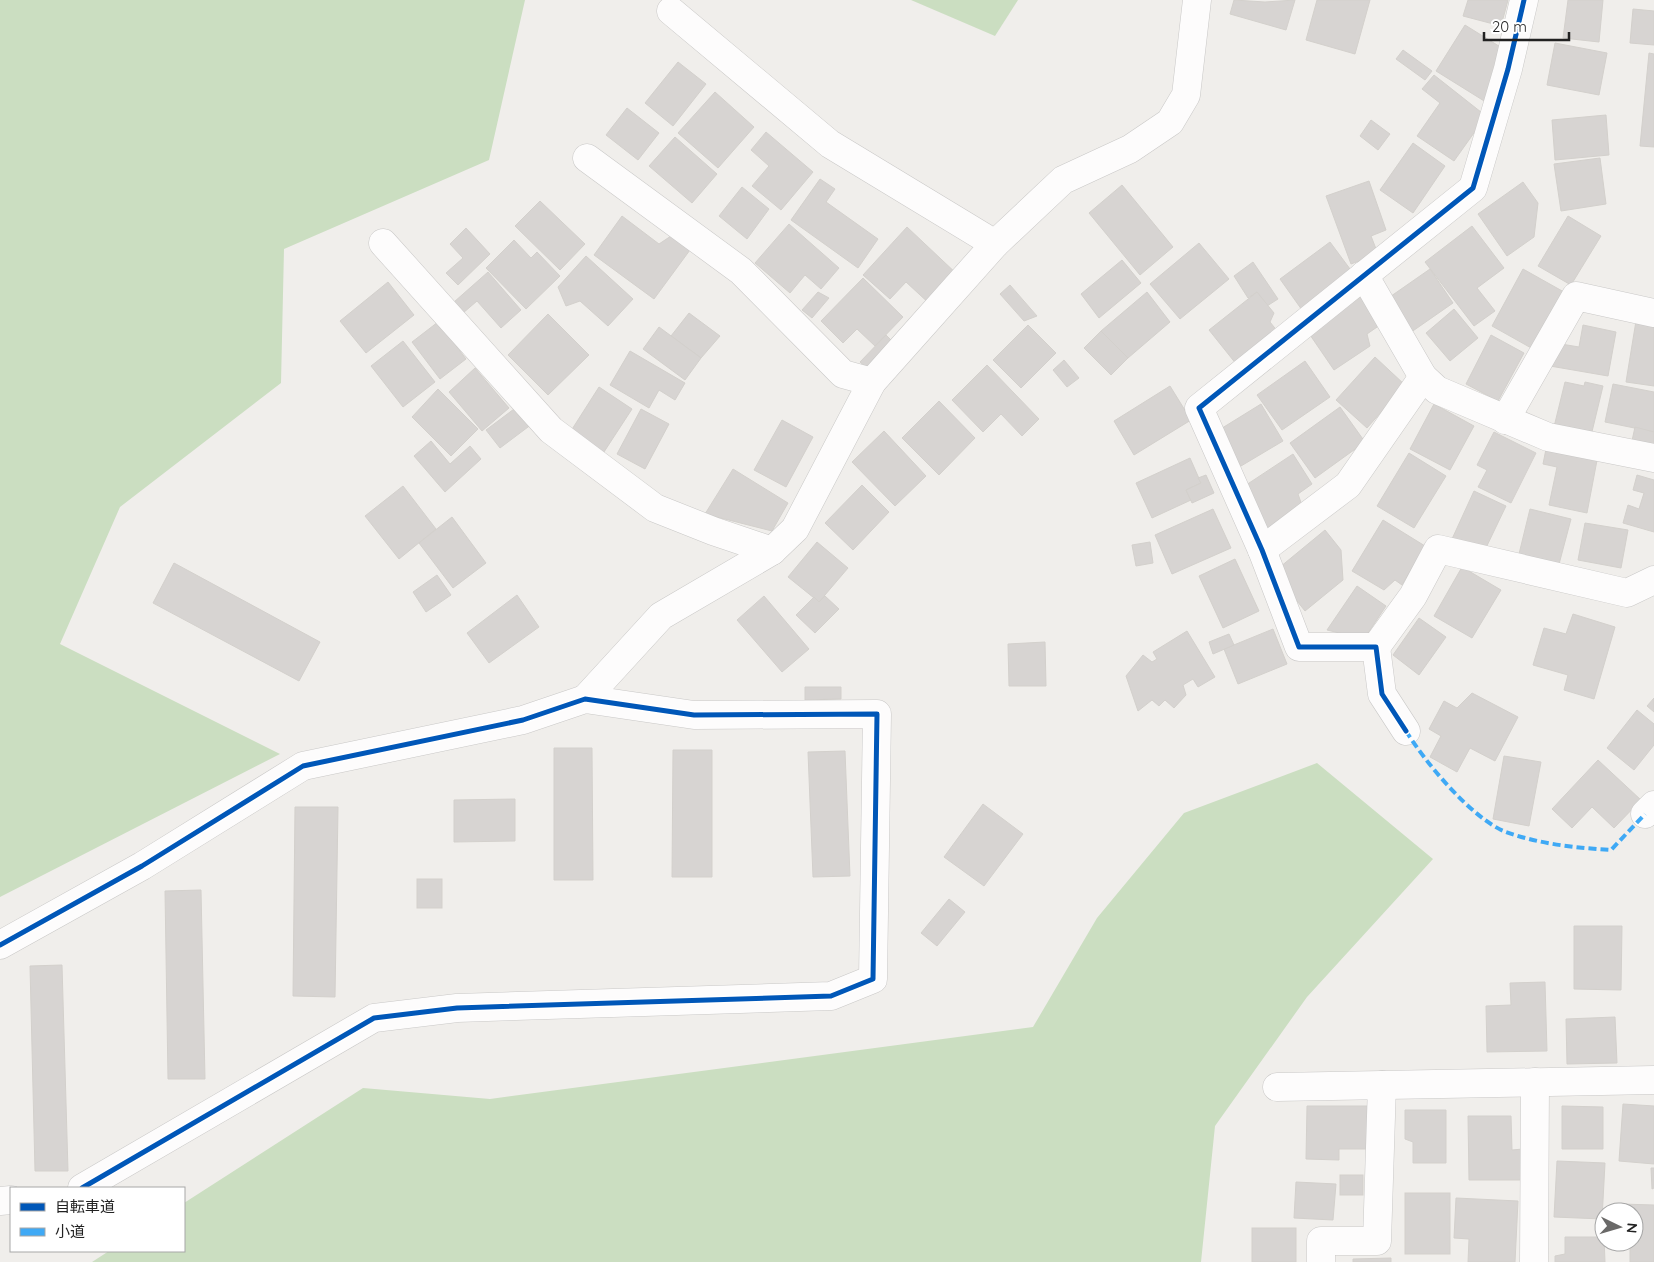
<svg xmlns="http://www.w3.org/2000/svg" width="1654" height="1262" font-family="Quicksand,'Noto Sans JP',sans-serif">
  <rect width="100%" height="100%" fill="#f0eeeb"/>
  <g fill="#cbdec1">
    <polygon points="0,0 525,0 489,160 284,249 281,383 120,507 60,644 280,754 0,897"/>
    <polygon points="911,0 1018,0 995,36"/>
    <polygon points="1317,763 1433,859 1307,997 1215,1126 1201,1262 92,1262 109,1251 184,1251 184,1203 363,1088 490,1099 1033,1027 1097,918 1184,813"/>
  </g>
  <g fill="#d7d4d2" stroke="#d3d0cc">
    <polygon points="1234,0 1265,2 1295,0 1286,30 1230,14"/>
    <polygon points="1317,0 1370,0 1355,54 1306,40"/>
    <polygon points="1468,0 1508,0 1501,26 1463,16"/>
    <polygon points="1568,0 1603,0 1599,42 1563,38"/>
    <polygon points="1633,9 1654,11 1654,45 1630,43"/>
    <polygon points="1465,25 1502,48 1489,104 1436,71"/>
    <polygon points="1555,43 1607,53 1599,95 1547,85"/>
    <polygon points="1403,50 1432,71 1425,80 1396,59"/>
    <polygon points="1649,53 1654,54 1654,147 1640,146"/>
    <polygon points="678,62 706,84 673,126 645,103"/>
    <polygon points="1434,75 1486,116 1454,161 1417,136 1440,103 1422,89"/>
    <polygon points="715,92 754,127 718,168 678,133"/>
    <polygon points="627,108 659,133 638,160 606,135"/>
    <polygon points="1606,115 1609,155 1555,160 1552,120"/>
    <polygon points="1371,120 1390,134 1378,150 1360,136"/>
    <polygon points="766,132 813,172 781,210 752,186 769,166 751,150"/>
    <polygon points="675,137 717,174 692,203 649,166"/>
    <polygon points="1413,143 1445,166 1413,213 1380,190"/>
    <polygon points="1600,158 1606,204 1561,211 1554,164"/>
    <polygon points="820,179 835,189 826,202 878,239 858,268 791,220"/>
    <polygon points="1369,181 1386,230 1371,236 1378,254 1351,264 1326,196"/>
    <polygon points="1523,182 1538,203 1534,237 1507,256 1478,214"/>
    <polygon points="1122,185 1173,247 1140,275 1089,213"/>
    <polygon points="742,187 769,209 747,239 719,216"/>
    <polygon points="540,201 585,244 560,270 515,226"/>
    <polygon points="622,216 659,244 671,236 690,250 654,299 594,255"/>
    <polygon points="1568,216 1601,236 1571,285 1538,266"/>
    <polygon points="789,224 839,268 821,289 805,275 790,293 755,263"/>
    <polygon points="1472,226 1504,268 1477,288 1495,311 1474,326 1425,262"/>
    <polygon points="907,227 959,276 932,306 906,282 890,299 863,275"/>
    <polygon points="466,228 490,254 458,285 446,273 463,258 450,244"/>
    <polygon points="514,240 531,258 537,252 560,276 526,309 486,268"/>
    <polygon points="1330,242 1353,273 1302,310 1280,279"/>
    <polygon points="1199,243 1229,279 1180,319 1150,284"/>
    <polygon points="586,256 633,299 608,326 580,301 566,306 558,287"/>
    <polygon points="1122,260 1141,283 1099,318 1081,294"/>
    <polygon points="1253,262 1278,299 1267,306 1257,292 1248,298 1234,276"/>
    <polygon points="1430,269 1453,303 1407,335 1384,301"/>
    <polygon points="1523,269 1564,292 1533,349 1492,326"/>
    <polygon points="488,272 521,310 501,328 477,301 463,313 454,302"/>
    <polygon points="863,278 903,317 875,346 857,329 843,343 821,321"/>
    <polygon points="388,282 414,315 366,353 340,321"/>
    <polygon points="1010,285 1037,316 1024,321 1000,294"/>
    <polygon points="818,292 829,298 812,318 802,310"/>
    <polygon points="1147,292 1170,322 1128,358 1101,331"/>
    <polygon points="1257,292 1274,313 1270,322 1278,332 1237,365 1209,330"/>
    <polygon points="1360,297 1380,325 1367,334 1370,346 1334,370 1308,332"/>
    <polygon points="1454,309 1478,338 1450,361 1426,333"/>
    <polygon points="689,313 720,336 701,358 671,336"/>
    <polygon points="548,314 589,355 548,395 508,355"/>
    <polygon points="1636,321 1654,324 1654,386 1626,382"/>
    <polygon points="438,322 466,359 440,379 412,342"/>
    <polygon points="1028,325 1056,353 1021,388 993,360"/>
    <polygon points="1583,325 1616,332 1608,376 1550,366 1555,343 1579,347"/>
    <polygon points="659,327 701,358 685,380 643,349"/>
    <polygon points="1101,331 1128,358 1111,375 1084,348"/>
    <polygon points="886,335 901,350 876,376 860,362"/>
    <polygon points="1491,335 1524,353 1498,401 1466,384"/>
    <polygon points="403,341 435,382 403,407 371,366"/>
    <polygon points="630,351 685,383 675,400 659,390 649,408 610,385"/>
    <polygon points="1375,357 1405,385 1367,428 1336,400"/>
    <polygon points="1064,360 1079,378 1067,387 1053,370"/>
    <polygon points="1305,361 1330,397 1282,430 1257,395"/>
    <polygon points="987,365 1039,419 1022,436 1001,414 983,432 952,400"/>
    <polygon points="475,368 509,408 482,431 449,392"/>
    <polygon points="1565,382 1584,386 1585,382 1603,386 1590,440 1553,431"/>
    <polygon points="1613,384 1654,392 1654,432 1605,422"/>
    <polygon points="1170,386 1191,420 1134,455 1114,421"/>
    <polygon points="599,387 632,409 602,455 569,434"/>
    <polygon points="438,389 478,429 451,456 412,417"/>
    <polygon points="939,401 975,438 939,475 902,438"/>
    <polygon points="1261,404 1283,441 1241,466 1219,430"/>
    <polygon points="1434,404 1474,426 1450,470 1410,449"/>
    <polygon points="518,406 532,424 500,448 486,430"/>
    <polygon points="1340,407 1365,442 1315,478 1290,443"/>
    <polygon points="641,409 669,424 645,469 617,454"/>
    <polygon points="782,420 813,437 786,487 754,470"/>
    <polygon points="1635,427 1654,432 1654,446 1630,450"/>
    <polygon points="884,431 926,476 895,506 852,462"/>
    <polygon points="1494,432 1536,453 1511,503 1478,487 1487,470 1477,465"/>
    <polygon points="431,441 450,464 470,446 481,459 445,492 414,456"/>
    <polygon points="1547,444 1598,455 1587,513 1549,505 1557,467 1543,464"/>
    <polygon points="1409,453 1446,476 1414,528 1377,506"/>
    <polygon points="1293,454 1312,484 1298,494 1304,511 1267,536 1237,491"/>
    <polygon points="1190,458 1201,483 1186,490 1191,500 1152,518 1136,483"/>
    <polygon points="733,469 788,503 772,531 705,514"/>
    <polygon points="1206,475 1214,493 1192,503 1186,490 1201,483 1198,478"/>
    <polygon points="1637,475 1654,480 1654,532 1623,523 1628,505 1639,509 1644,493 1633,490"/>
    <polygon points="862,485 889,512 853,550 825,523"/>
    <polygon points="403,486 436,529 399,559 365,516"/>
    <polygon points="1474,491 1506,506 1483,554 1452,539"/>
    <polygon points="1213,509 1231,548 1172,574 1155,535"/>
    <polygon points="1530,509 1571,519 1558,568 1518,558"/>
    <polygon points="452,517 486,563 453,588 419,543"/>
    <polygon points="1383,520 1425,546 1402,585 1395,580 1384,590 1352,571"/>
    <polygon points="1585,523 1628,530 1621,568 1578,560"/>
    <polygon points="1325,530 1341,550 1343,580 1305,611 1274,572"/>
    <polygon points="817,542 848,568 819,602 788,577"/>
    <polygon points="1150,542 1153,563 1136,566 1132,545"/>
    <polygon points="1235,559 1259,611 1223,628 1199,576"/>
    <polygon points="174,563 320,642 299,681 153,603"/>
    <polygon points="1462,567 1501,590 1472,638 1434,616"/>
    <polygon points="437,575 451,595 426,612 413,592"/>
    <polygon points="1357,586 1386,606 1364,639 1327,630"/>
    <polygon points="517,595 539,627 489,663 467,633"/>
    <polygon points="764,596 809,649 782,672 737,620"/>
    <polygon points="825,596 839,609 815,633 796,615 814,597 819,602"/>
    <polygon points="1573,614 1615,627 1594,699 1564,690 1568,675 1533,665 1544,628 1566,634"/>
    <polygon points="1419,618 1446,637 1419,675 1393,655"/>
    <polygon points="1273,629 1287,664 1238,684 1224,649"/>
    <polygon points="1187,631 1215,677 1198,687 1193,679 1183,685 1186,695 1174,708 1165,700 1159,706 1152,700 1138,711 1126,676 1143,655 1152,662 1157,659 1153,652"/>
    <polygon points="1229,634 1234,645 1213,654 1209,642"/>
    <polygon points="1045,642 1046,686 1009,686 1008,644"/>
    <polygon points="805,687 841,687 841,699 805,700"/>
    <polygon points="1472,693 1518,717 1495,761 1470,748 1457,772 1430,757 1441,736 1429,729 1444,701 1457,708"/>
    <polygon points="1654,698 1654,712 1647,706"/>
    <polygon points="1637,710 1654,724 1654,745 1634,770 1607,748"/>
    <polygon points="554,748 592,748 593,880 554,880"/>
    <polygon points="673,750 712,750 712,877 672,877"/>
    <polygon points="845,751 850,876 813,877 808,752"/>
    <polygon points="1504,756 1541,762 1529,826 1493,819"/>
    <polygon points="1598,760 1641,800 1614,828 1592,807 1572,828 1552,809"/>
    <polygon points="515,799 515,841 454,842 454,800"/>
    <polygon points="983,804 1023,834 984,886 944,857"/>
    <polygon points="295,807 338,807 335,997 293,996"/>
    <rect x="417" y="879" width="25" height="29"/>
    <polygon points="201,890 205,1079 168,1079 165,891"/>
    <polygon points="949,899 965,912 937,946 921,933"/>
    <polygon points="1574,926 1622,926 1621,990 1574,989"/>
    <polygon points="62,965 68,1171 35,1171 30,966"/>
    <polygon points="1545,982 1547,1051 1487,1052 1486,1006 1511,1005 1510,983"/>
    <polygon points="1615,1017 1617,1063 1567,1064 1566,1019"/>
    <polygon points="1623,1104 1654,1106 1654,1164 1619,1161"/>
    <polygon points="1307,1106 1370,1106 1369,1149 1339,1149 1339,1160 1306,1159"/>
    <polygon points="1562,1106 1603,1107 1603,1149 1562,1149"/>
    <polygon points="1405,1110 1446,1110 1446,1163 1413,1163 1413,1142 1405,1139"/>
    <polygon points="1468,1116 1511,1116 1512,1150 1523,1149 1523,1180 1469,1180"/>
    <polygon points="1557,1161 1605,1163 1602,1219 1554,1217"/>
    <polygon points="1651,1168 1654,1168 1654,1188 1652,1189"/>
    <rect x="1340" y="1175" width="23" height="20"/>
    <polygon points="1296,1182 1336,1184 1333,1220 1294,1218"/>
    <rect x="1405" y="1193" width="45" height="61"/>
    <polygon points="1456,1198 1518,1201 1515,1262 1468,1262 1469,1239 1454,1238"/>
    <polygon points="1621,1204 1654,1205 1654,1262 1630,1262 1630,1242 1634,1242 1634,1212 1621,1212"/>
    <rect x="1252" y="1228" width="44" height="34"/>
    <polygon points="1565,1237 1604,1237 1605,1262 1555,1262 1555,1256 1565,1254"/>
    <polygon points="1391,1258 1391,1262 1353,1262 1353,1259"/>
  </g>
  <g fill="none" stroke-linecap="round" stroke-linejoin="round">
    <defs>
      <g id="minor">
        <polyline points="671,11 830,144 995,244"/>
        <polyline points="587,158 741,271 843,374 872,382"/>
        <polyline points="383,243 551,430 655,508 713,531 772,551"/>
        <polyline points="1364,275 1423,377 1437,390 1548,437 1654,458"/>
        <polyline points="1505,420 1576,296 1654,313"/>
        <polyline points="1262,550 1348,485 1423,377"/>
        <polyline points="1376,647 1413,596 1438,549 1627,593 1654,580"/>
        <polyline points="585,699 661,616 772,551 795,529 872,382 995,244 1063,180 1130,149 1170,122 1186,95 1197,0"/>
        <polyline points="1406,731 1382,694 1376,647 1299,647 1262,550 1199,408 1473,188 1508,69 1524,0"/>
        <polyline points="1645,814 1654,805"/>
        <polyline points="0,945 142,866 303,766 523,720 585,699 694,715 877,714 873,979 831,996 457,1008 374,1018 82,1188"/>
        <polyline points="1277,1087 1654,1080"/>
        <polyline points="0,1201 11,1200"/>
        <polyline points="1321,1262 1321,1241 1377,1241 1382,1085"/>
        <polyline points="1534,1262 1535,1082"/>
      </g>
    </defs>
    <use href="#minor" stroke="#c9c8c7" stroke-width="29"/>
    <use href="#minor" stroke="#fdfcfc" stroke-width="28"/>
    <path stroke="#3fa9f5" stroke-width="4" stroke-dasharray="8 4" stroke-linecap="butt" d="M1406,731c19,31 66,88 100,101 33,12 71,16 105,18l34,-36"/>
    <defs>
      <g id="cycleway">
        <polyline points="1406,731 1382,694 1376,647 1299,647 1262,550 1199,408 1473,188 1508,69 1524,0"/>
        <polyline points="0,945 142,866 303,766 523,720 585,699 694,715 877,714 873,979 831,996 457,1008 374,1018 82,1188"/>
      </g>
    </defs>
    <use href="#cycleway" stroke="#fff" stroke-width="8"/>
    <use href="#cycleway" stroke="#0057b8" stroke-width="5"/>
  </g>
  <rect x="10" y="1187" width="175" height="65" fill="#ffffff" stroke="#a7a7a7"/>
  <rect x="20" y="1203" width="25" height="8" fill="#0057b8" stroke="#a7a7a7"/>
  <text x="55" y="1212" font-size="15" fill="#222222">自転車道</text>
  <rect x="20" y="1228" width="25" height="8" fill="#3fa9f5" stroke="#a7a7a7"/>
  <text x="55" y="1237" font-size="15" fill="#222222">小道</text>
  <g transform="translate(1619 1227) rotate(95)"><circle r="24" fill="#ffffff" stroke="#a7a7a7"/>
  <path d="M0-4L9 19L0 12L-9 19Z" fill="#6a6968"/>
  <text y="-8" font-size="14" font-weight="bold" text-anchor="middle" fill="#222222">N</text>
  </g>
  <path d="M1484 32v8h85v-8" fill="none" stroke="#222222" stroke-width="2.5"/>
  <text x="1492" y="32" font-size="15" fill="#222222" stroke="#ffffff" stroke-width="4" paint-order="stroke">20 m</text>
</svg>
